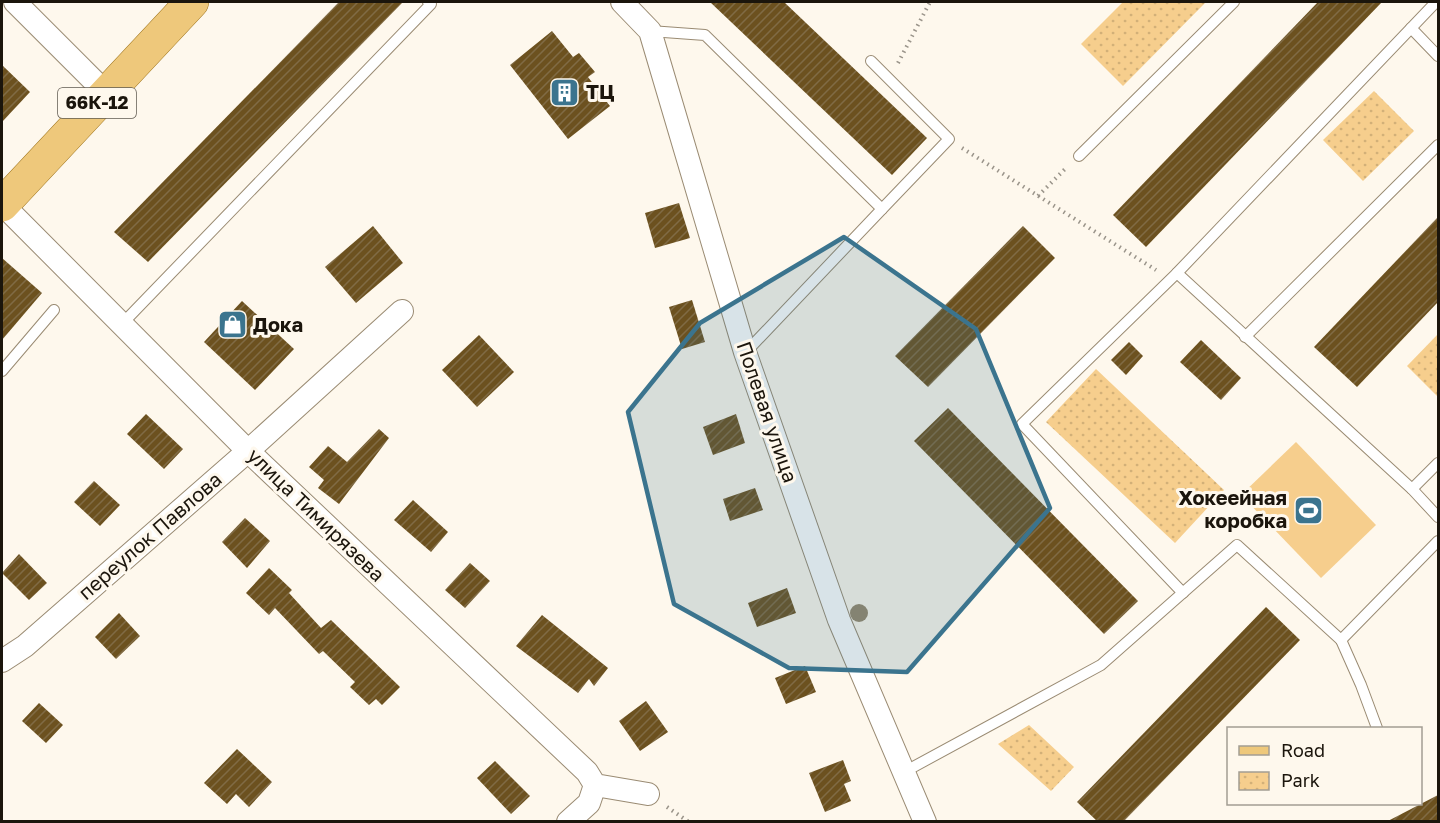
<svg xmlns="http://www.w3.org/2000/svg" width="1440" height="823" font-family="'Golos Text',sans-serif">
  <defs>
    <pattern id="park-dots" width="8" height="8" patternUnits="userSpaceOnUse" patternTransform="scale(1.5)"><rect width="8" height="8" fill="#f6ce8d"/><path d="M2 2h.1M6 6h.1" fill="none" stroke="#d2b078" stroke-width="1.8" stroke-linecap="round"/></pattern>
    <pattern id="building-hatch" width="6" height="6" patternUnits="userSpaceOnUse" patternTransform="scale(1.5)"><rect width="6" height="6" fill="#6c511f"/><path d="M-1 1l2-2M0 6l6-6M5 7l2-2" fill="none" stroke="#806b45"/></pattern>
  </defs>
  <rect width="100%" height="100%" fill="#fef8ed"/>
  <g fill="url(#park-dots)">
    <polygon points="1123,2 1206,2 1123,86 1081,44"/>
    <polygon points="1374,91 1414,131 1363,181 1323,140"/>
    <polygon points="1438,334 1438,397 1407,366"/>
    <polygon points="1096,369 1224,490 1175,543 1046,422"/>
    <polygon points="1029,725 1074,767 1051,791 998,744"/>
  </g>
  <polygon fill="#f6ce8d" points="1296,442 1376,525 1321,578 1241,495"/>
  <g fill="url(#building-hatch)">
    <polygon points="339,2 403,2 148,262 114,232"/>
    <polygon points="710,2 784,2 927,138 892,175"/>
    <polygon points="1318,2 1382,2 1146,247 1113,215"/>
    <polygon points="552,31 573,57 579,53 595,72 588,77 610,106 568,139 510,65"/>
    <polygon points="2,65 30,92 2,122"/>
    <polygon points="679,203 690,238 655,248 645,213"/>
    <polygon points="1438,217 1438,302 1357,387 1314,347"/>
    <polygon points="373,226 403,263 356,303 325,267"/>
    <polygon points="1023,226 1055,258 928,387 895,356"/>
    <polygon points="2,258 42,293 2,340"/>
    <polygon points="692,300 705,342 682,349 669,307"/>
    <polygon points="242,301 294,349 255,390 204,342"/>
    <polygon points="479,335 514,372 477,407 442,370"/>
    <polygon points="1201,340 1241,378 1221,400 1180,362"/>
    <polygon points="1129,342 1143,356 1126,375 1111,360"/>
    <polygon points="948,408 1138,601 1104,634 914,441"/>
    <polygon points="146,414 183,449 164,469 127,434"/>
    <polygon points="736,414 745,443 713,455 703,427"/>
    <polygon points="379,429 389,438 339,504 318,488 324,480 309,467 328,446 347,462"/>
    <polygon points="94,481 120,505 100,526 74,502"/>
    <polygon points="755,488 763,510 730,521 723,499"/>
    <polygon points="413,500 448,532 431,552 394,520"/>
    <polygon points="245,518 270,541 247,568 222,542"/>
    <polygon points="19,554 47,583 29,600 2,573"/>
    <polygon points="470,563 490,581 465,608 445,590"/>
    <polygon points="269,568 292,590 289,593 321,628 331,620 400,687 382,705 376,699 369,705 350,687 355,682 323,651 319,654 275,608 269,615 246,593"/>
    <polygon points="787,588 796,613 757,627 748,603"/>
    <polygon points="1266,607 1300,640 1123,822 1098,822 1077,802"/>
    <polygon points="119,613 140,636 116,659 95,637"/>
    <polygon points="542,615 608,668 594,686 589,679 578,693 516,646"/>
    <polygon points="805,666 816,692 786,704 775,678"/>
    <polygon points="646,701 668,732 640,751 619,721"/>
    <polygon points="39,703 63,725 46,743 22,721"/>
    <polygon points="237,749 272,782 249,807 236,794 227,804 204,783"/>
    <polygon points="843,760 851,781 844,784 851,801 825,812 809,773"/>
    <polygon points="495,761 530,796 511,814 477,778"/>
    <polygon points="1438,795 1438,822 1386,822"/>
  </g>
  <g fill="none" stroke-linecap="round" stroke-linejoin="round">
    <defs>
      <g id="lane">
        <polyline points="1436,2 1177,273 1412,489 1438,517"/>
        <polyline points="1411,28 1438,56"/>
        <polyline points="650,31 705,35 882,209 746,352"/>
        <polyline points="871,61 949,139 882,209"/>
        <polyline points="1079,156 1234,2"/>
        <polyline points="1177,273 1022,424 1183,593"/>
        <polyline points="122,324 431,4 428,2"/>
        <polyline points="1245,337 1438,145"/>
        <polyline points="2,371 54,310"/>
        <polyline points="1412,489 1438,463"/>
        <polyline points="1341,640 1361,685 1377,728"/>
        <polyline points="904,772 1101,665 1237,545 1341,640 1438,541"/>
      </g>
      <g id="street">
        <polyline points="15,2 106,93"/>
        <polyline points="622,2 650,31 745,352 839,620 925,822"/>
        <polyline points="2,204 248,451 587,772 595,785 648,794"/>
        <polyline points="2,661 25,646 248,451 402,311"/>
        <polyline points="568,822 589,803 595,785"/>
      </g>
      <polyline id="primary" points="2,205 192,2"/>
    </defs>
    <use href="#lane" stroke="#9a8b73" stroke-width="12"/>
    <use href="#street" stroke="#9a8b73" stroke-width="24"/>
    <use href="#primary" stroke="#9c721b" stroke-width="34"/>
    <g stroke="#9a948a" stroke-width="4" stroke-dasharray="1.5 4.5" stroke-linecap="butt">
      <polyline points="898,63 930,2"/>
      <polyline points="962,148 1156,270"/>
      <polyline points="1038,196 1067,167"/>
      <polyline points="667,807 689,822"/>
    </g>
    <use href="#lane" stroke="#fff" stroke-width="10"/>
    <use href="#street" stroke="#fff" stroke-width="22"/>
    <use href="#primary" stroke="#eec87b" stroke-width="33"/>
  </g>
  <circle fill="#97886c" cx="859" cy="613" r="9"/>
  <path fill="#3b748e" fill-opacity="0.2" stroke="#3b748e" stroke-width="4.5" stroke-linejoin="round" d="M844,237l132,92 74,179 -143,164 -118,-4 -115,-64 -46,-192 72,-89z"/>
  <defs>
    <symbol id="building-square" viewBox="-11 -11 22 22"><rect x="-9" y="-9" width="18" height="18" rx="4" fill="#3b748e" stroke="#fef8ed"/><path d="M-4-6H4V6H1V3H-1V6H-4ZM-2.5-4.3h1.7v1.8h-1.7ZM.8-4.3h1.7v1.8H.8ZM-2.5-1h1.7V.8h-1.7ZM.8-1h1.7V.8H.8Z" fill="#fff"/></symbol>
    <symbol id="shop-square" viewBox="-11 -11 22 22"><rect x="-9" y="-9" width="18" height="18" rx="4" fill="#3b748e" stroke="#fef8ed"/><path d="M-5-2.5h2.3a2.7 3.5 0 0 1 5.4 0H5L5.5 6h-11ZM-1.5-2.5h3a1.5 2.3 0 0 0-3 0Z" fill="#fff"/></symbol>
    <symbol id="stadium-square" viewBox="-11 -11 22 22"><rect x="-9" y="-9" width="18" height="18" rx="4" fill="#3b748e" stroke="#fef8ed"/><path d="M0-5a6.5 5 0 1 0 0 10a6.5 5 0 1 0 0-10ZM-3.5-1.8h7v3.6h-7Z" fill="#fff"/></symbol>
  </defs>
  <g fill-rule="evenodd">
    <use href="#building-square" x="548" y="76" width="33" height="33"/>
    <use href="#shop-square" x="216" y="308" width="33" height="33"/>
    <use href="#stadium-square" x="1292" y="494" width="33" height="33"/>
  </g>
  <g text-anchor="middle" stroke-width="6" stroke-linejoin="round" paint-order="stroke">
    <rect fill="#fef8ed" stroke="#5f5950" stroke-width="1.5" x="58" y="88" width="78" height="30" rx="4.5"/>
    <g font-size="18" font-weight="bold" fill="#1b150c">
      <text x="97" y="109">66К-12</text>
    </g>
    <g font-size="20" font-weight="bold" fill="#1b150c" stroke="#fef8ed" text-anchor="start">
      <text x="586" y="99">ТЦ</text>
      <text x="253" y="332">Дока</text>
      <text x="1287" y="505" text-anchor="end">Хокеейная<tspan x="1287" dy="23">коробка</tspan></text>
    </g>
    <g font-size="20" fill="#1b150c" stroke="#fef8ed">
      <text transform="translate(767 412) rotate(71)" y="7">Полевая улица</text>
      <text transform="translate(316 515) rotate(44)" y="7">улица Тимирязева</text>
      <text transform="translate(150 536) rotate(-41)" y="7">переулок Павлова</text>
    </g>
  </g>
  <rect width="1440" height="823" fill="none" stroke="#1b150c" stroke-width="6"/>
  <rect x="1227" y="727" width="195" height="78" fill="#fef8ed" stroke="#a39d93" stroke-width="1.5"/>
  <rect x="1239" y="746" width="30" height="9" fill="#eec87b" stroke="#a39d93" stroke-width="1.5"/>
  <text x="1281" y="757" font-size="18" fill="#1b150c">Road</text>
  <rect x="1239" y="772" width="30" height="18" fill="url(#park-dots)" stroke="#a39d93" stroke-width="1.5"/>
  <text x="1281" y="787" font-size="18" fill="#1b150c">Park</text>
</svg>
